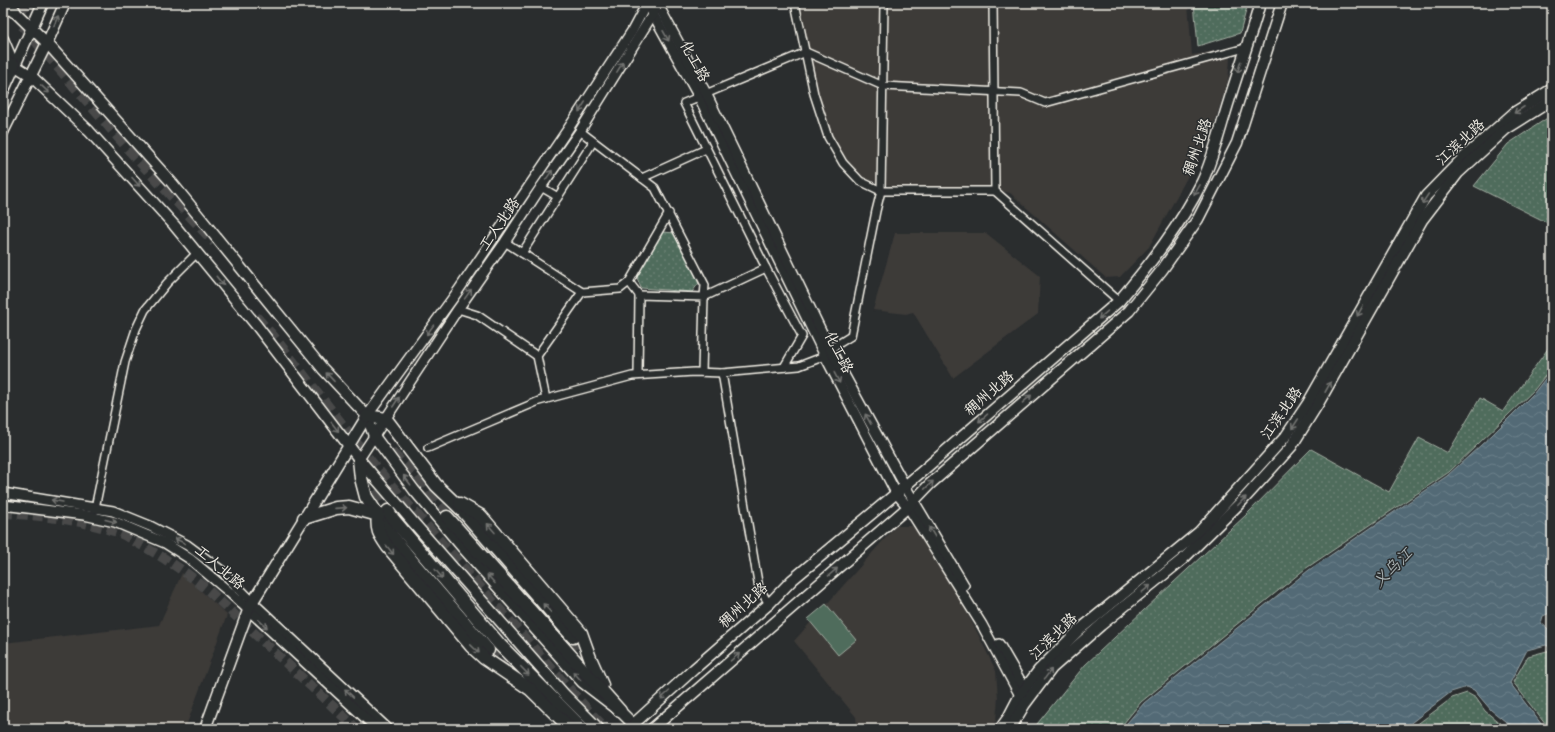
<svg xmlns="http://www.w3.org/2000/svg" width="1555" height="732" font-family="Sriracha,'LXGW WenKai TC',sans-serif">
  <defs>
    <pattern id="park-dots" width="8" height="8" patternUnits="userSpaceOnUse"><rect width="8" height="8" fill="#506c5c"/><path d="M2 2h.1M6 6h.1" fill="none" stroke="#6a8173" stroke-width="1.8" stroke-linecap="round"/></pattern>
    <pattern id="water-waves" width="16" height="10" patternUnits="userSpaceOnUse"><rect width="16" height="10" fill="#526a76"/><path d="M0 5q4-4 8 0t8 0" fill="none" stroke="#6c808a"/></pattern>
  </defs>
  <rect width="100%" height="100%" fill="#2a2d2e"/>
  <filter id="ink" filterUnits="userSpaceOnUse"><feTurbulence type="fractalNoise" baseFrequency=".025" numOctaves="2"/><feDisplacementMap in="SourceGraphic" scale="8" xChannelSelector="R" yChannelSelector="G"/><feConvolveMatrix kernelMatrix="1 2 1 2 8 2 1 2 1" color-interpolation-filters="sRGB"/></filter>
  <g filter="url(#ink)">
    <g fill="#3c3a38">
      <polygon points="800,3 1188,3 1192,55 1215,51 1230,59 1228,81 1211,134 1149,247 1120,277 1106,278 1010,193 985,187 899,188 867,180 845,161 835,144 820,106"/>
      <polygon points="895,233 986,233 1040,276 1038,314 953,378 913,312 906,314 873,310"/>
      <polygon points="896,526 912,526 928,539 977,632 996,671 998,698 996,721 990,729 857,729 856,717 794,641"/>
      <polygon points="182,573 227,615 185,729 3,729 3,643 159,625"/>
    </g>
    <polygon fill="#506c5c" stroke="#a2aea2" points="826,604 856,640 838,655 808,619"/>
    <g fill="url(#park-dots)" stroke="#a2aea2">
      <polygon points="1194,3 1248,3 1240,33 1198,46"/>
      <polygon points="1552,115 1552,225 1474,186 1508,144"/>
      <polygon points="662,232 676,233 699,283 692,292 641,288 636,275"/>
      <polygon points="1552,343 1552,367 1534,390 1449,472 1305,569 1141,702 1119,729 1033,729 1085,665 1246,515 1311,449 1389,492 1419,438 1448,453 1480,398 1503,411"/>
      <polygon points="1547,651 1552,654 1552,729 1549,729 1513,682 1528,656"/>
      <polygon points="1467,693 1476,698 1485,711 1507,729 1411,729 1452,698"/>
    </g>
    <polygon fill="url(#water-waves)" stroke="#93a0a4" points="1552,370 1552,612 1543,616 1541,623 1552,632 1552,648 1546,645 1527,650 1510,683 1545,729 1515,729 1491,710 1474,690 1467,687 1451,692 1403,729 1122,729 1144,703 1309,570 1447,476 1492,435 1534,393"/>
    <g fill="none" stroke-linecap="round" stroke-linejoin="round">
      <path stroke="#484a4a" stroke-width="10" stroke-dasharray="10 5" stroke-linecap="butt" d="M3,513c37,2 75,6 111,18 8,2 15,7 22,11 27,15 49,29 73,49l148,138"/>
      <g stroke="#484a4a" stroke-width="12" stroke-dasharray="12 6" stroke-linecap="butt">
        <polyline points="17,3 23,9 36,31"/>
        <polyline points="23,25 131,151 215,242"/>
        <polyline points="255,317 272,336 375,468 590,714 605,729"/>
        <polyline points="391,453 415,476 447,517"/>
        <polyline points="370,473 388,511"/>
        <polyline points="573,637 589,661"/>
        <polyline points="488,650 527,677"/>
      </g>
      <defs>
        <g id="minor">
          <polyline points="795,3 814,94 828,137 843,163 860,181 881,191 995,191"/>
          <polyline points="993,3 995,191 1119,301"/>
          <polyline points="580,131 655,188 705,285 704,297 766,268"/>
          <polyline points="642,178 706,149"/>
          <polyline points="541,187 558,197"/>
          <polyline points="505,242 582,292 620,289 629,282"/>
          <polyline points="522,253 593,142"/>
          <polyline points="639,295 629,282 669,213"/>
          <polyline points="458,309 477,315 537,356"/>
          <polyline points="784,367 802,336 766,268 684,103 806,52 883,86 1021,93 1045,103 1245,48"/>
          <polyline points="722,373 759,588 769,604"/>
          <polyline points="638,375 639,295 704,297 702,372"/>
          <polyline points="546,399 537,356 582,292"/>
          <polyline points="428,448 539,401 632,376 694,372 722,373 799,366 825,356 830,349 851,336 876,211 881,191 884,3"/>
          <polyline points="94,513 125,362 136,329 145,310 167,283 197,253"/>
        </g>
        <g id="tertiary">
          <polyline points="646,3 653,14 699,97 825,356 896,493 908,507 982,625 1023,701"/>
          <polyline points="657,3 706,93 830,349 905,486 964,585"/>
          <polyline points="367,416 458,291 568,129 632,31 647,3"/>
          <polyline points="359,459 458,309 505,242 541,187 580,131 656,9"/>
          <polyline points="3,493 113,511 150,526 187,545 222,571 252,602 388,729"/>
          <polyline points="3,505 84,515 115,522 165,543 190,559 228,591 377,729"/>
          <polyline points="999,644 1028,694"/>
        </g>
        <g id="secondary">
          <polyline points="7,7 14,11 47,43 172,183 323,369 367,416 374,436 414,490 463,548 582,682 620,711 638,729"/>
          <polyline points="3,39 14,65 30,75 89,131 174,225 257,326 359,459 412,521 564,694 599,729"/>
          <polyline points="3,92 43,3"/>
          <polyline points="3,132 47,43 65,3"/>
          <polyline points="205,729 249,608 367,416"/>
          <path d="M628,729l66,-60 75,-65 23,-24 113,-94 214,-185c31,-37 61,-75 83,-119 11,-23 19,-56 27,-81 10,-33 22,-65 31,-98"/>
          <polyline points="652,729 908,507 930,484 1129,311 1162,270 1198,219 1237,143 1282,3"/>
          <polyline points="1000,729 1008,718 1020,695 1039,670 1078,631 1199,532 1286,436 1308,403 1426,196 1463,158 1515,112 1552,89"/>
          <polyline points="1010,729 1025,704 1052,668 1101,625 1183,559 1243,500 1291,447 1319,402 1422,220 1458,173 1506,129 1552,100"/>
        </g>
        <g id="trunk">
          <polyline points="7,3 14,11"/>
          <polyline points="3,61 14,65"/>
          <polyline points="367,416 386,419 436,485 462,510 573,637"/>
          <polyline points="359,459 361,478 366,497 389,532 416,566 488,650"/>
          <polyline points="460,504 481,516 581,633 590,658 602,685"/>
          <polyline points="388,511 393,519 500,645 583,729"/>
          <polyline points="447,517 620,711"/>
          <path d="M304,518l32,-10 13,-1 29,8c-2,15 1,19 10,32l83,99 13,12 46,31 41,40"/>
        </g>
      </defs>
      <use href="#minor" stroke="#f4f1e8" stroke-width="10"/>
      <use href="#tertiary" stroke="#f4f1e8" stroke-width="12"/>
      <use href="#secondary" stroke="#f4f1e8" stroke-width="13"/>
      <use href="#trunk" stroke="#f4f1e8" stroke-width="15"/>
      <use href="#minor" stroke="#2a2d2e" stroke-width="7"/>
      <use href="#tertiary" stroke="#2a2d2e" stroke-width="9"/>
      <use href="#secondary" stroke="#2a2d2e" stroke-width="10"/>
      <use href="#trunk" stroke="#2a2d2e" stroke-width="12"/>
    </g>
    <defs><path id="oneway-shaft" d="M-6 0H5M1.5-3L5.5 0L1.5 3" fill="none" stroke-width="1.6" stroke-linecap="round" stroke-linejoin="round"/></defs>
    <g stroke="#71726f">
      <use href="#oneway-shaft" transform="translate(56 21) rotate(-66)"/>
      <use href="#oneway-shaft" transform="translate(666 36) rotate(61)"/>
      <use href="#oneway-shaft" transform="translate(620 67) rotate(-58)"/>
      <use href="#oneway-shaft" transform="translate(1239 67) rotate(107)"/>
      <use href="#oneway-shaft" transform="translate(45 89) rotate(43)"/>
      <use href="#oneway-shaft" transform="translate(582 107) rotate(123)"/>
      <use href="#oneway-shaft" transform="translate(1519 110) rotate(147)"/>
      <use href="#oneway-shaft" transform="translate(549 175) rotate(-55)"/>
      <use href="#oneway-shaft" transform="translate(136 182) rotate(48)"/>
      <use href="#oneway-shaft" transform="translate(1197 190) rotate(120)"/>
      <use href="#oneway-shaft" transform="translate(1425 199) rotate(124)"/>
      <use href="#oneway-shaft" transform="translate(220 281) rotate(51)"/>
      <use href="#oneway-shaft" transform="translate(468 294) rotate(-55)"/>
      <use href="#oneway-shaft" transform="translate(1360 311) rotate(119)"/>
      <use href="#oneway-shaft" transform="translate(1103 315) rotate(139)"/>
      <use href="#oneway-shaft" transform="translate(430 330) rotate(126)"/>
      <use href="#oneway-shaft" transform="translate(330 377) rotate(-133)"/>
      <use href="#oneway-shaft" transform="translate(837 378) rotate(62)"/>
      <use href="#oneway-shaft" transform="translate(1328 387) rotate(-61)"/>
      <use href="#oneway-shaft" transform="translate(1027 399) rotate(-41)"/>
      <use href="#oneway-shaft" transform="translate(396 402) rotate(-57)"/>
      <use href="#oneway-shaft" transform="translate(983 418) rotate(139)"/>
      <use href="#oneway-shaft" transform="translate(868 419) rotate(-119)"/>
      <use href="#oneway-shaft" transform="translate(1295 424) rotate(123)"/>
      <use href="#oneway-shaft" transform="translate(335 427) rotate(52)"/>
      <use href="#oneway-shaft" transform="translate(407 480) rotate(-127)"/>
      <use href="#oneway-shaft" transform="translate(929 485) rotate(-43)"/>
      <use href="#oneway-shaft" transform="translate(57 501) rotate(-170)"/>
      <use href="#oneway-shaft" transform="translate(1242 501) rotate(-46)"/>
      <use href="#oneway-shaft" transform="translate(341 508) rotate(-4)"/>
      <use href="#oneway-shaft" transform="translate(111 521) rotate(14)"/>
      <use href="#oneway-shaft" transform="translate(491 528) rotate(-131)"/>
      <use href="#oneway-shaft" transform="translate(932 532) rotate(-121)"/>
      <use href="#oneway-shaft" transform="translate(180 541) rotate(-153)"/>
      <use href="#oneway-shaft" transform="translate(390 550) rotate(51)"/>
      <use href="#oneway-shaft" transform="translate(833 572) rotate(-41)"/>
      <use href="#oneway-shaft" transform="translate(439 574) rotate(50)"/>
      <use href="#oneway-shaft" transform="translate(491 579) rotate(-132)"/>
      <use href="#oneway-shaft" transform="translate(1146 589) rotate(-39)"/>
      <use href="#oneway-shaft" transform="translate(547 608) rotate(-132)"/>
      <use href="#oneway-shaft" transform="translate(263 624) rotate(43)"/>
      <use href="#oneway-shaft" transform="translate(475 649) rotate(44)"/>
      <use href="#oneway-shaft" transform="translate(735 657) rotate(-40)"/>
      <use href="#oneway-shaft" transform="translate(525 671) rotate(46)"/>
      <use href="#oneway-shaft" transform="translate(1048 674) rotate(-54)"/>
      <use href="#oneway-shaft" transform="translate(577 676) rotate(-132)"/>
      <use href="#oneway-shaft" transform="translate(349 693) rotate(-137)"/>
      <use href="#oneway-shaft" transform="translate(665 695) rotate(138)"/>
    </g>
  </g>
  <g text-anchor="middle" stroke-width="3" stroke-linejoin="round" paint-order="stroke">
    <g font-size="15" fill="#f4f1e8" stroke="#2a2d2e">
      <text transform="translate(695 61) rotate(61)" y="5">化工路</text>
      <text transform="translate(1460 142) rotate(-43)" y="5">江滨北路</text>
      <text transform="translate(1197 147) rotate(-71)" y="5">稠州北路</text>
      <text transform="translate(499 224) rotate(-56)" y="5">工人北路</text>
      <text transform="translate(839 352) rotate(63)" y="5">化工路</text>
      <text transform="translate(989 393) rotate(-41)" y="5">稠州北路</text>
      <text transform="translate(1281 413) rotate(-55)" y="5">江滨北路</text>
      <text transform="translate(220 567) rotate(40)" y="5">工人北路</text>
      <text transform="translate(743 605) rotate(-42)" y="5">稠州北路</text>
      <text transform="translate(1053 636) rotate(-44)" y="5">江滨北路</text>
    </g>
    <g font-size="16" font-style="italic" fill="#abb4b5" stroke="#2a2d2e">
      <text transform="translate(1392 567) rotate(-45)" y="6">义乌江</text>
    </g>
  </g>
  <rect width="1555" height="732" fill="none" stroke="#2a2d2e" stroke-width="16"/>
  <rect x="8" y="8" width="1539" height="716" fill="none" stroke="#f4f1e8" stroke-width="1.5" filter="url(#ink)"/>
</svg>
